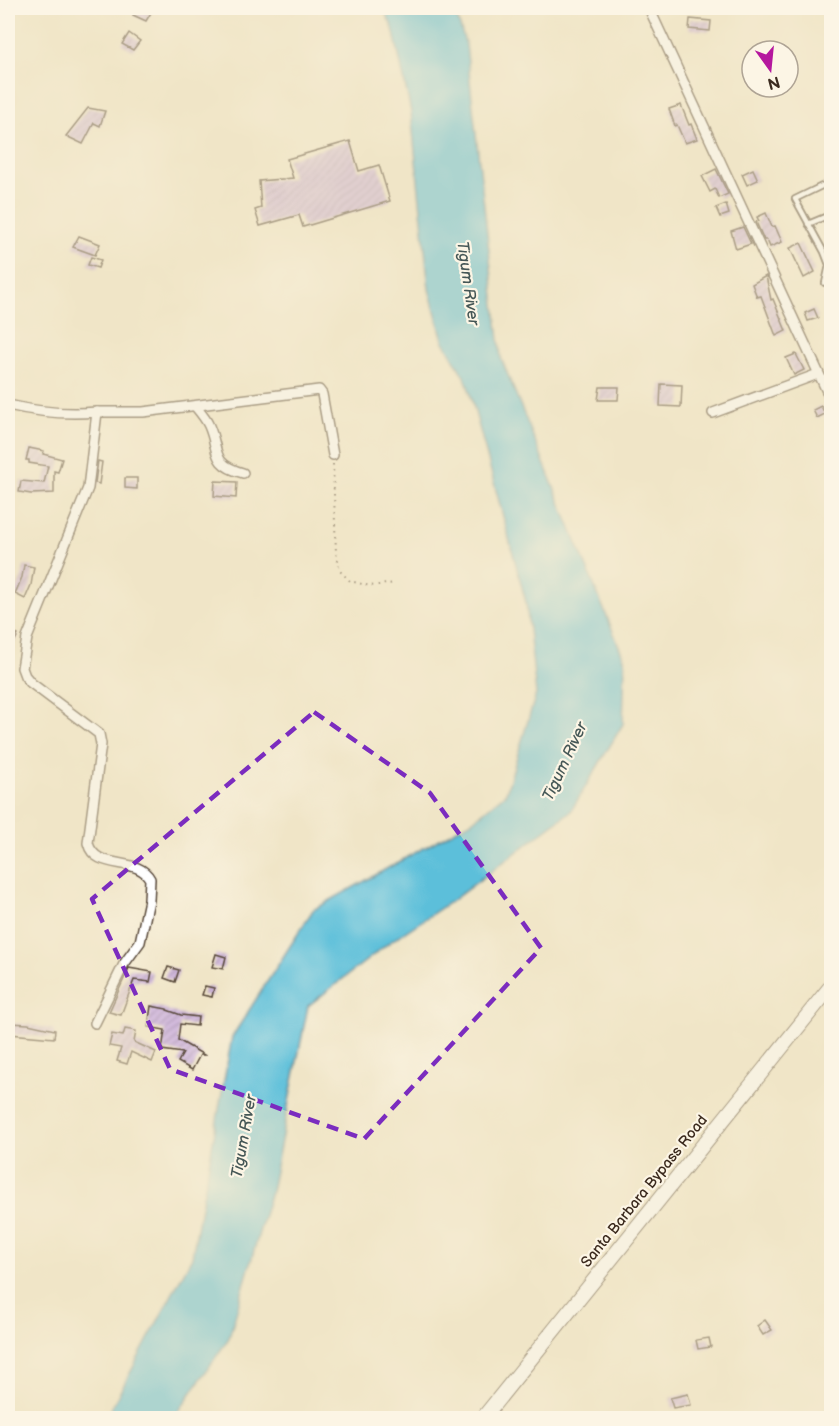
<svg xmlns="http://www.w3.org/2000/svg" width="839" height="1426" font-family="'Balsamiq Sans',sans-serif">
  <defs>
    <pattern id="building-hatch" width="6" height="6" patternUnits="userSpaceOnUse" patternTransform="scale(1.5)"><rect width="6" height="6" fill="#cfb5dc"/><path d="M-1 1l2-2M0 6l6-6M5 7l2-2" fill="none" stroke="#a993b2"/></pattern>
  </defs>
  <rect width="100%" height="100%" fill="#fcf5e5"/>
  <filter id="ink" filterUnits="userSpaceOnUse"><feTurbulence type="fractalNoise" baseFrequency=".0167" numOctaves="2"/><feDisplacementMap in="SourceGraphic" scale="12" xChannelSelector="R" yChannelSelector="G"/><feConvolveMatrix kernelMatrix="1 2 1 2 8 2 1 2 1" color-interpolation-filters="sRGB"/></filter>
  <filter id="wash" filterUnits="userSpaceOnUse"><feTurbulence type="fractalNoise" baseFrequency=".008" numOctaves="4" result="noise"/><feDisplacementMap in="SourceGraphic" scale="24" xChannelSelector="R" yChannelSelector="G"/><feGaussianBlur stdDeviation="1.35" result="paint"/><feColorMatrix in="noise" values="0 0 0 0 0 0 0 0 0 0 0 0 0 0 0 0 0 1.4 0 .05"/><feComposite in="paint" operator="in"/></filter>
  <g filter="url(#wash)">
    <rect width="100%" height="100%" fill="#f0e5c7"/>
    <polygon fill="#5cbfda" stroke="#4c747c" stroke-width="1.5" points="383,8 454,8 466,45 501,358 625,661 623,724 571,811 453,900 390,942 308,1006 271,1191 229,1338 174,1418 106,1418 192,1257 232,1037 313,910 472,821 506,793 536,694 526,602 467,382 443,340 429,289 411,112 393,28"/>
    <g id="blocks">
      <g fill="url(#building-hatch)">
        <polygon points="136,8 143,8 152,11 146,21 133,15"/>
        <polygon points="690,19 711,21 710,31 689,29"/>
        <polygon points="129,33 140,41 133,50 122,44"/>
        <polygon points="681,105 689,125 691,124 697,139 685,143 677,125 675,126 669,109"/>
        <polygon points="88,108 105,111 100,126 94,123 83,144 66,136"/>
        <polygon points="350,141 359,171 379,165 390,201 303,227 299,215 260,226 255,210 261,208 259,181 293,178 287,159"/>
        <polygon points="716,169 728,194 719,198 715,189 710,192 702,176"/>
        <polygon points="753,169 758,180 747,185 742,174"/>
        <polygon points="726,204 729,214 720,217 716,208"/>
        <polygon points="766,213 772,227 775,226 782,242 770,247 767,240 764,240 756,222 759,221 757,217"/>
        <polygon points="743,227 751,244 736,249 731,231"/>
        <polygon points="79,236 100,244 95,255 73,247"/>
        <polygon points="801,243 815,272 804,278 790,248"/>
        <polygon points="91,257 101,260 98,268 88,265"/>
        <polygon points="766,276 771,300 773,299 786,331 776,336 761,296 757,297 752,284"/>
        <polygon points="814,309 818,318 808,321 805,313"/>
        <polygon points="796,354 804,370 794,375 786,358"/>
        <polygon points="661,384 682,385 681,407 660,406"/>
        <polygon points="600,387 619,387 618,400 598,400"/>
        <polygon points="821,406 825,414 817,418 813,410"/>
        <polygon points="29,448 44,451 43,454 62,459 58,472 54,471 54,493 31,494 19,492 21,481 44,483 48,466 29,463 29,460 26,460"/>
        <polygon points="98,461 102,462 99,484 95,483"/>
        <polygon points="125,478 137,478 137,489 125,488"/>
        <polygon points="215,481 237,482 236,498 214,496"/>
        <polygon points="24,565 34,567 31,585 25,599 15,594 22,577"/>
        <polygon points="8,629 18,635 8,653"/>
        <polygon points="216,954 226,957 223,969 212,967"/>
        <polygon points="168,967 179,970 175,982 164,978"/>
        <polygon points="129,968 152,972 150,982 134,980 121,1015 109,1012"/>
        <polygon points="205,986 214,988 212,997 202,995"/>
        <polygon points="151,1006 167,1009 167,1010 181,1015 198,1017 197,1026 180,1024 178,1040 204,1055 200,1055 192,1070 178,1062 183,1053 162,1050 165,1030 148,1027"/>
        <polygon points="10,1023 28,1024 55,1030 54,1038 10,1034"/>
        <polygon points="125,1029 136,1031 134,1042 156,1052 152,1062 131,1052 127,1064 117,1061 121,1048 109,1046 112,1034 123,1036"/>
        <polygon points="765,1320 772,1330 763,1335 757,1326"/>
        <polygon points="709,1338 711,1347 698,1349 696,1340"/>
        <polygon points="688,1394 691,1405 673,1408 670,1398"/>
      </g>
    </g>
  </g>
  <g filter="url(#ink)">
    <use href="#blocks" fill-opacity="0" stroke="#564637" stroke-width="1.5"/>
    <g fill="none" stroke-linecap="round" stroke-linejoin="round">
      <defs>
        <g id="lane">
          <polyline points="808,224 832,214"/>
          <polyline points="825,283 829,265 824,252 795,199 832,181"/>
        </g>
        <g id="street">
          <polyline points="649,8 832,402"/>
          <path d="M8,405c30,7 58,10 89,7l-9,76 -61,150 -5,30 3,8 6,7 68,51 2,10 -13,99c7,29 49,12 62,36l-1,21 -9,42 -16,22 -29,59"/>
          <path d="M195,406c5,6 11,13 14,20 11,25 1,38 34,47"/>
          <polyline points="97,412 143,412 319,390 322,394 333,455"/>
          <polyline points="713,413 818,374"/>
        </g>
        <polyline id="secondary" points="483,1418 832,985"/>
      </defs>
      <use href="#lane" stroke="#564637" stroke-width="8"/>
      <use href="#street" stroke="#564637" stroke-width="12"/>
      <use href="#secondary" stroke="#564637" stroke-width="16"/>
      <polyline stroke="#564637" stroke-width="2" stroke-dasharray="1.5 4.5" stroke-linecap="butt" points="333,464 336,553 340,571 350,581 370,586 395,583"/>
      <use href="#lane" stroke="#fff" stroke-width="4.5"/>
      <use href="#street" stroke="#fff" stroke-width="9"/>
      <use href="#secondary" stroke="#fff" stroke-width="14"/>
    </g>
  </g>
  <path d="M0 0H839V1426H0ZM314,712l116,81 111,155 -177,191 -194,-70 -78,-170z" fill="#f0e5c7" fill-opacity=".55" fill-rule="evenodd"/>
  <path fill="none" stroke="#7b2cbf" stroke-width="4.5" stroke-dasharray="12 8" stroke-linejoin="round" d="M314,712l116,81 111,155 -177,191 -194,-70 -78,-170z"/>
  <g text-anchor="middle" stroke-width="4.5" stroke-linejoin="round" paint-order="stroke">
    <g font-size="15" fill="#3b2a1e" stroke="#fcf5e5">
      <text transform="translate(644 1191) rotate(-51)" y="5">Santa Barbara Bypass Road</text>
    </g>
    <g font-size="16" font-style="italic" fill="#455756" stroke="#fcf5e5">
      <text transform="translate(469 283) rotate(82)" y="6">Tigum River</text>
      <text transform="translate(564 761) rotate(-65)" y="6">Tigum River</text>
      <text transform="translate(243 1136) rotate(-80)" y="6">Tigum River</text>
    </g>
  </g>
  <rect width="839" height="1426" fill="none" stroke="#fcf5e5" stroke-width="30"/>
  <g transform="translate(770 69) rotate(165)"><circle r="28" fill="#fcf5e5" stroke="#afa495" stroke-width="1.5"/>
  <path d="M0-4.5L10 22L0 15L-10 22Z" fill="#b5179e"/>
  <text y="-9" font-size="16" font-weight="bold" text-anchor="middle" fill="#3b2a1e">N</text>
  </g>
</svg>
